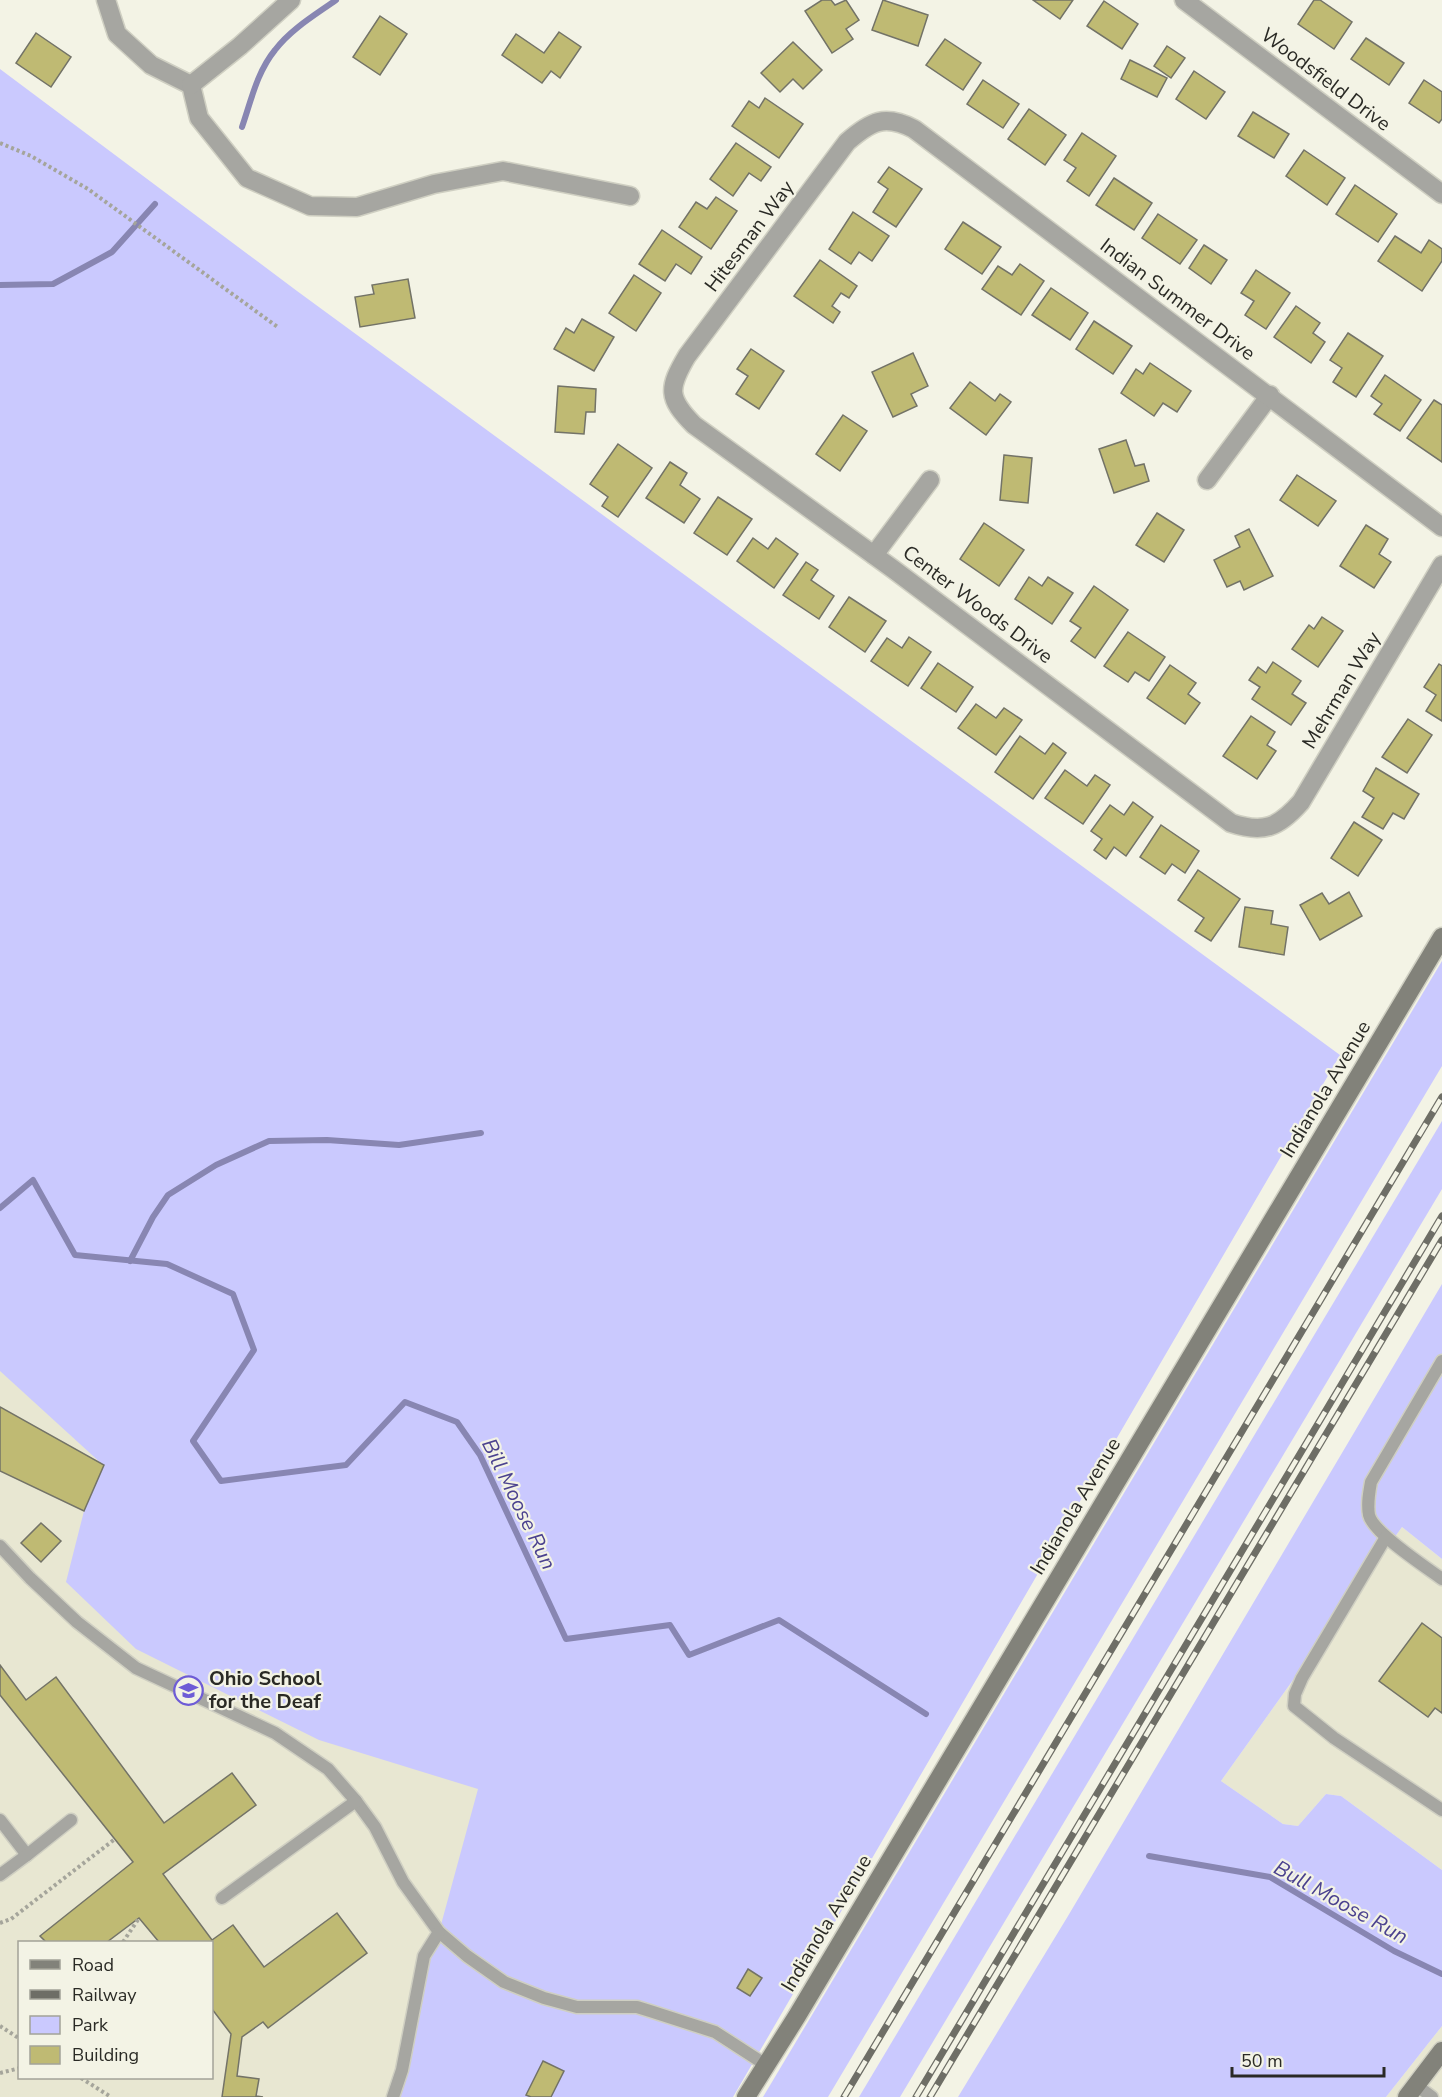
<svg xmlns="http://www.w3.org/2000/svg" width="1442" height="2097" font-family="'Nunito Sans',sans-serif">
  <rect width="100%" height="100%" fill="#f3f3e5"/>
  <g fill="#e8e7d2" fill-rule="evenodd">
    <path d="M0,1332l478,456 231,309h-709zM20,1942h192v136h-192z"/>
    <polygon points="1402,1527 1442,1559 1442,1870 1341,1796 1326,1794 1298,1826 1283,1824 1221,1781"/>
    <polygon points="1442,2026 1442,2097 1386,2097"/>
  </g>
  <g fill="#cac9fe">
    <polygon points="0,69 297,291 1340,1055 733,2097 389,2097 439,1932 478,1789 319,1740 136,1649 66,1582 84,1511 103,1465 0,1371"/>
    <polygon points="1442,961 1442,1066 828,2097 763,2097"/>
    <polygon points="1442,1121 1442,1189 900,2097 859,2097"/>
    <polygon points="1442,1284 1442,1559 1402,1527 1221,1781 1283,1824 1298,1826 1326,1794 1341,1796 1442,1870 1442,2026 1386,2097 958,2097 1068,1916"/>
  </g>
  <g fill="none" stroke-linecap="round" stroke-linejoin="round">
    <g stroke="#8886b2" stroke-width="6">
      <path d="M242,127c9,-26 15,-55 33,-77 16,-21 40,-35 61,-50"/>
      <polyline points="0,285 53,284 112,252 155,204"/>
      <polyline points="0,1208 33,1180 75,1255 167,1264 233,1294 254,1350 193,1441 221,1481 346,1465 405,1402 457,1422 480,1455 566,1639 670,1625 689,1655 779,1620 926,1714"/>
      <polyline points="130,1261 153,1217 168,1195 216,1165 269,1141 327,1140 399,1145 481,1133"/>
      <polyline points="1149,1856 1270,1877 1394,1951 1442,1974"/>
    </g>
  </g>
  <g fill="#bfba73" stroke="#737367" stroke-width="1.5">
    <polygon points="822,0 831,0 835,5 846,0 859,20 846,29 853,39 832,53 805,11"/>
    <polygon points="883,0 928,15 918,46 872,30"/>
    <polygon points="1033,0 1073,0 1060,19"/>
    <polygon points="1314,0 1320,0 1352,22 1334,49 1298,24"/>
    <polygon points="1104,1 1138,24 1122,49 1087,26"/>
    <polygon points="380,16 407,34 380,75 353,57"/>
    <polygon points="559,32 581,47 560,78 551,71 542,83 502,55 516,34 544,53"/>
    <polygon points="36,33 71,57 51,87 16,63"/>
    <polygon points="1366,38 1404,63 1389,85 1351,59"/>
    <polygon points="945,39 981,63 963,90 926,65"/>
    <polygon points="793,42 822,70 803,89 793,79 780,92 761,73"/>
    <polygon points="1167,46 1185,58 1171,78 1154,66"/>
    <polygon points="1130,60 1167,78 1157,97 1121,79"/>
    <polygon points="1194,71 1225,92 1206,119 1176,99"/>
    <polygon points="983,80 1019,104 1003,128 967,104"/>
    <polygon points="1424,80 1442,92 1442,119 1439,123 1409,103"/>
    <polygon points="765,98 803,124 779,158 732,126 749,101 759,108"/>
    <polygon points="1029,109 1066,135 1045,165 1008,139"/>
    <polygon points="1253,112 1289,134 1274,158 1238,136"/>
    <polygon points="1082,133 1116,156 1089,196 1067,181 1076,168 1064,160"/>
    <polygon points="736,143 771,167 761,181 749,173 733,196 710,179"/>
    <polygon points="1304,150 1345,178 1327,205 1286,176"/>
    <polygon points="889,167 922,189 896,227 873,212 888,189 878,182"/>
    <polygon points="1114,178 1152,203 1134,230 1096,205"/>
    <polygon points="1355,185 1397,214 1378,242 1336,214"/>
    <polygon points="716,197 737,211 711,249 679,227 696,202 707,209"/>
    <polygon points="853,212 889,236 872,261 859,252 851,264 829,249"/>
    <polygon points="1158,214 1197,240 1180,264 1142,238"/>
    <polygon points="963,222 1001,247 982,274 945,249"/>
    <polygon points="662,230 702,257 691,274 676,264 665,281 639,264"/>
    <polygon points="1395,236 1421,253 1429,240 1442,249 1442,261 1422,291 1378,261"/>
    <polygon points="1204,245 1227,260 1211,284 1189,268"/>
    <polygon points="820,260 857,286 849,298 841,293 832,306 840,312 833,323 794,296"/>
    <polygon points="1020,264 1044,281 1021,315 982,289 998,266 1012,275"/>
    <polygon points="1256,270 1290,293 1266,329 1245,315 1254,301 1241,293"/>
    <polygon points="634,275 661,293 636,331 609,313"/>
    <polygon points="408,279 415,318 360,327 355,297 374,294 372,285"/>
    <polygon points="1051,288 1088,313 1070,340 1032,315"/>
    <polygon points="1296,306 1320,323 1313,333 1325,342 1311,363 1274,337"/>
    <polygon points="582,319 614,337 594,371 554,349 566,328 574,333"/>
    <polygon points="1094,321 1132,346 1113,374 1076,349"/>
    <polygon points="1348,333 1383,356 1356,397 1333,382 1342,368 1330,360"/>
    <polygon points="751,349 784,371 759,409 736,394 748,376 737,369"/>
    <polygon points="913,353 928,386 911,394 917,406 893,417 872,372"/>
    <polygon points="1150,363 1191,391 1177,412 1163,403 1154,416 1121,393 1136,369 1143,374"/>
    <polygon points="1385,375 1421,400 1400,431 1374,414 1382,404 1371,396"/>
    <polygon points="970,382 995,401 1000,394 1011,402 986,435 950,408"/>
    <polygon points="558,386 596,389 595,412 586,412 584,434 555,432"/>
    <polygon points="1434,400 1442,405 1442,462 1407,438"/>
    <polygon points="843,415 867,431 840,471 816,454"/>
    <polygon points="1126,440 1135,466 1144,464 1149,481 1114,493 1099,449"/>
    <polygon points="618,444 652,468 618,517 602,506 608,497 590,484"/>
    <polygon points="1004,455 1032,458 1028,503 1000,500"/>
    <polygon points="670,462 687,473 680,485 700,499 684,523 646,498"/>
    <polygon points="1297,475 1336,501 1318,526 1280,500"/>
    <polygon points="718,497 752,519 727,555 694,533"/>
    <polygon points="1157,513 1184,530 1164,562 1136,545"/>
    <polygon points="984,523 1024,550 999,586 960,559"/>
    <polygon points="1366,525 1388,539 1379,554 1391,562 1374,588 1340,566"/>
    <polygon points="1249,529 1273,576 1244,590 1240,581 1227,587 1214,560 1240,547 1235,536"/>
    <polygon points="753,538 768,549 776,538 798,554 774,588 737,561"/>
    <polygon points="806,562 818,570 811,580 834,596 819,619 783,595"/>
    <polygon points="1029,577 1042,586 1048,577 1073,593 1052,624 1015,599"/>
    <polygon points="1094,586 1128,610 1095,658 1071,641 1081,628 1070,621"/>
    <polygon points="849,597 886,621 865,652 829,627"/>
    <polygon points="1322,617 1343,631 1318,667 1292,649 1309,625 1314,629"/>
    <polygon points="1128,632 1165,657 1149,681 1135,672 1128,682 1104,666"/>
    <polygon points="909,637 931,652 908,686 871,661 887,638 902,648"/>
    <polygon points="1273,662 1301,681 1292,694 1306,703 1291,725 1252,699 1260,687 1249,680 1258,667 1266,673"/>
    <polygon points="938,663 973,687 956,712 921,688"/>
    <polygon points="1439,664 1442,666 1442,721 1426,711 1436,695 1424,687"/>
    <polygon points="1170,665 1196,683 1188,694 1200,703 1185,724 1147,698"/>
    <polygon points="976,704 996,718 1004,708 1022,720 996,755 958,728"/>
    <polygon points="1251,716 1275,732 1267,745 1276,751 1257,779 1223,756"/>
    <polygon points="1408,719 1432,735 1407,773 1382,757"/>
    <polygon points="1020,736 1045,754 1053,743 1066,753 1033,799 995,772"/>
    <polygon points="1376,768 1419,794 1404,819 1393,813 1383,829 1362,817 1374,798 1363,791"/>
    <polygon points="1065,770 1087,786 1095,775 1110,785 1083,824 1045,798"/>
    <polygon points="1133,802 1153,817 1126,856 1114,847 1106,859 1094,850 1102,839 1091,831 1110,805 1124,815"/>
    <polygon points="1354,822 1382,840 1358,876 1331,858"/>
    <polygon points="1161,825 1199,851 1185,873 1172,864 1165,874 1140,857"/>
    <polygon points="1198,870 1240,899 1211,941 1195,931 1204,918 1178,900"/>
    <polygon points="1349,892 1362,916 1320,940 1300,905 1322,893 1329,904"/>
    <polygon points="1245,907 1273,911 1271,924 1288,927 1284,955 1239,947"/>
    <polygon points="0,1407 104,1465 84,1511 0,1471"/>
    <polygon points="41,1523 61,1541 41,1562 21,1543"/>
    <polygon points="1422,1623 1442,1638 1442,1713 1435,1708 1428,1717 1379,1681"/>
    <polygon points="0,1665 26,1700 56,1677 164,1823 232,1773 256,1805 163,1874 212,1940 233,1925 264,1967 337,1913 367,1953 268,2028 263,2022 242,2037 237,2076 259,2079 256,2096 263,2097 222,2097 231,2034 212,2009 212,1942 159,1942 139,1918 107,1942 46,1942 40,1936 133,1862 0,1695"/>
    <polygon points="748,1969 762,1978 750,1996 737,1988"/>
    <polygon points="543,2061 564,2071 551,2097 531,2097 526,2095"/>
  </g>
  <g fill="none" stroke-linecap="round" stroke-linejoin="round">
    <defs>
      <g id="lane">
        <path d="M1442,1361l-71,121c-2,11 -4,22 -2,33 4,18 57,52 73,64"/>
        <polyline points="1386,1537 1302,1678 1295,1694 1294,1706 1334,1738 1442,1810"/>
        <polyline points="0,1546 30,1578 77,1622 136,1668 275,1733 328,1769 356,1801 375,1827 403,1882 439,1932 467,1956 504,1982 544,1998 577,2007 637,2007 650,2011 715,2032 766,2065"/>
        <polyline points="0,1820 27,1855 71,1820"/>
        <polyline points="0,1875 27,1855"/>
        <polyline points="222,1898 356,1801"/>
        <polyline points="1416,2085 1432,2097"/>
        <polyline points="393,2097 402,2070 424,1956 439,1932"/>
      </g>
      <g id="street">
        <polyline points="106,0 117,34 151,65 191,85 199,118 247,178 310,206 357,207 434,184 503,171 630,196"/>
        <polyline points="1184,0 1442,194"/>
        <polyline points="191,85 240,46 291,0"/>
        <polyline points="1207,480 1270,395"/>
        <path d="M1442,527l-528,-398c-29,-15 -43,-8 -67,13l-160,214c-19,32 -20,42 7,69l199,144 338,254c33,11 48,4 70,-21l141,-237"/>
        <polyline points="874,555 930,480"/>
      </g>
      <g id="secondary">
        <polyline points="746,2097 797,2016 1442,937"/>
        <polyline points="1407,2097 1442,2051"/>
      </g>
    </defs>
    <use href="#lane" stroke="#cfcfc2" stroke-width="15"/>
    <use href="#street" stroke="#cfcfc2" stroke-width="21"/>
    <use href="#secondary" stroke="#cfcfc2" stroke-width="21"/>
    <g stroke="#a5a59b" stroke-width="4" stroke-dasharray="3 3" stroke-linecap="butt">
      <polyline points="0,143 31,156 88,189 279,328"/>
      <polyline points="0,1923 11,1919 115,1839"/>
      <polyline points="123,1942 139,1918"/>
      <polyline points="0,2026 20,2039"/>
      <polyline points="0,2073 20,2068"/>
      <polyline points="81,2078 111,2097"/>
    </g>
    <use href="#lane" stroke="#a6a6a1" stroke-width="12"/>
    <use href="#street" stroke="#a6a6a1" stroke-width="18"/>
    <use href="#secondary" stroke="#82827a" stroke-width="18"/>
    <defs>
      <g id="rail">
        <polyline points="844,2097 1442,1097"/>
        <polyline points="916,2097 1442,1216"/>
        <polyline points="930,2097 1442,1240"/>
      </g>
    </defs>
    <use href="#rail" stroke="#6e6e66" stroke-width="7"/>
    <use href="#rail" stroke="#f3f3e5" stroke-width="4.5" stroke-dasharray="14" stroke-linecap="butt"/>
  </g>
  <defs>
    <symbol id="school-ring" viewBox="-11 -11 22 22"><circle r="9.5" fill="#f3f3e5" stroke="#6e5cd6" stroke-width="1.5"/><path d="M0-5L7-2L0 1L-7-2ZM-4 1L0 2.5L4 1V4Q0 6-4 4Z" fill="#6e5cd6"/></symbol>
  </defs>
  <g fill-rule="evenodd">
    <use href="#school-ring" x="172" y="1674" width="33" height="33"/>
  </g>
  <g text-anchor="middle" stroke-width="4.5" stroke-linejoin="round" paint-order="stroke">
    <g font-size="20" fill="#2a2a25" stroke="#f3f3e5">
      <text transform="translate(1326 79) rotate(37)" y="7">Woodsfield Drive</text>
      <text transform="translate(749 236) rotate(-53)" y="7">Hitesman Way</text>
      <text transform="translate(1178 299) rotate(37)" y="7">Indian Summer Drive</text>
      <text transform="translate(978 604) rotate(37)" y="7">Center Woods Drive</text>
      <text transform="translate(1341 690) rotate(-59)" y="7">Mehrman Way</text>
      <text transform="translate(1325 1089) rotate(-59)" y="7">Indianola Avenue</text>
      <text transform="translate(1075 1506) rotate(-59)" y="7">Indianola Avenue</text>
      <text transform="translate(826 1923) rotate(-59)" y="7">Indianola Avenue</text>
    </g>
    <g font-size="20" font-weight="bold" fill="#2a2a25" stroke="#f3f3e5" text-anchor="start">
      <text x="209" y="1685">Ohio School<tspan x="209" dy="23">for the Deaf</tspan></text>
    </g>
    <g font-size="21" font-style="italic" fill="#4b428f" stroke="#f3f3e5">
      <text transform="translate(519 1504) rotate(64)" y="7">Bill Moose Run</text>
      <text transform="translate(1341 1902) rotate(29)" y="7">Bull Moose Run</text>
    </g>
  </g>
  <rect x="18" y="1941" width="195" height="138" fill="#f3f3e5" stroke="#a3a398" stroke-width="1.5"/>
  <rect x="30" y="1960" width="30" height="9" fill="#82827a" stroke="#a3a398" stroke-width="1.5"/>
  <text x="72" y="1971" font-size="18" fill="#2a2a25">Road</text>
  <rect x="30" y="1990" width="30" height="9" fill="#6e6e66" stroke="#a3a398" stroke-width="1.5"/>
  <text x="72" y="2001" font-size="18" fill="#2a2a25">Railway</text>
  <rect x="30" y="2016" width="30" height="18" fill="#cac9fe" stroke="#a3a398" stroke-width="1.5"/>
  <text x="72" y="2031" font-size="18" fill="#2a2a25">Park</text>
  <rect x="30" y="2046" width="30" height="18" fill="#bfba73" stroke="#a3a398" stroke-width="1.5"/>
  <text x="72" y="2061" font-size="18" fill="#2a2a25">Building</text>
  <path d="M1232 2067v9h152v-9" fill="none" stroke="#2a2a25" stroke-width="3"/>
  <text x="1241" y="2067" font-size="18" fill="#2a2a25" stroke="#f3f3e5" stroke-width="4.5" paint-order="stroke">50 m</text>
</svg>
